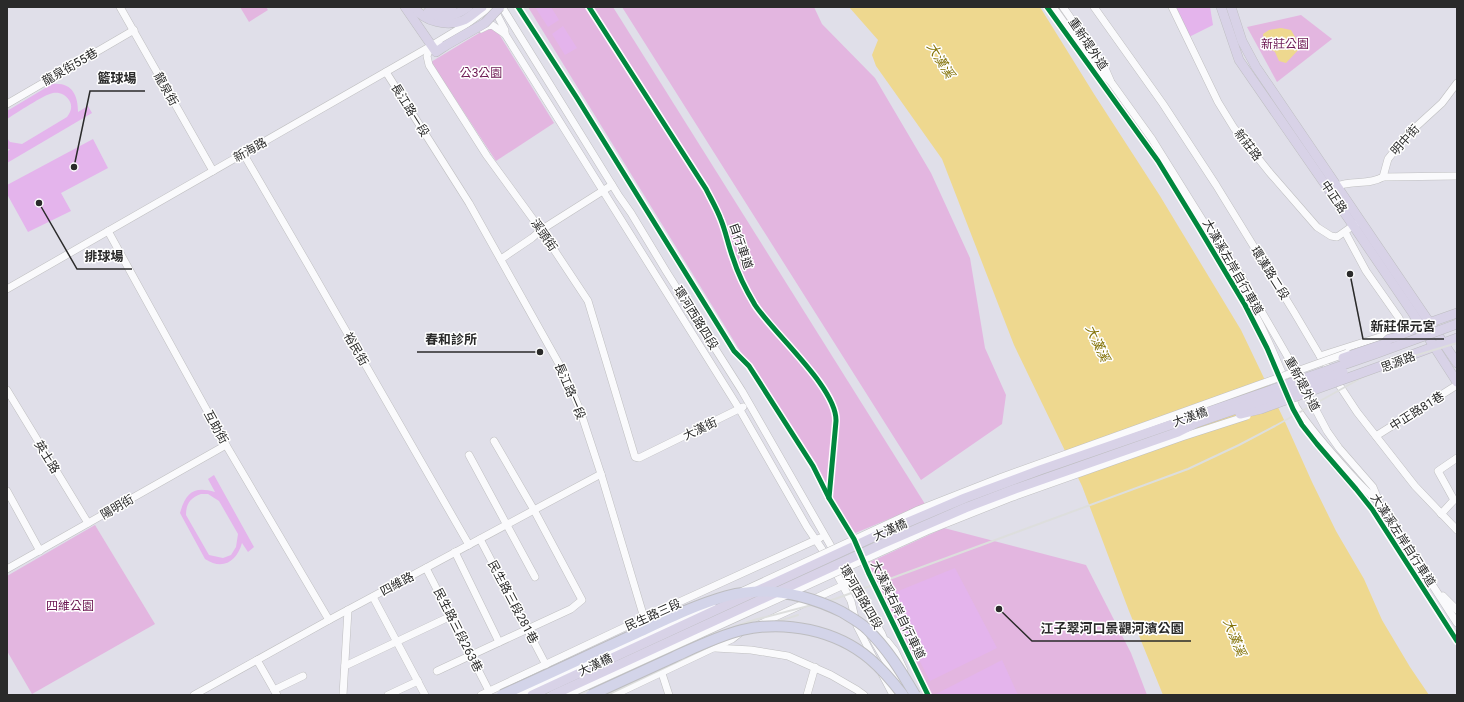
<svg xmlns="http://www.w3.org/2000/svg" width="1464" height="702" font-family="Roboto,'Noto Sans TC',sans-serif">
  <rect width="100%" height="100%" fill="#e0dfe9"/>
  <g fill="#e3b6e0">
    <polygon points="240,7 266,7 268,10 249,22"/>
    <polygon points="528,7 613,7 925,504 853,534"/>
    <polygon points="622,7 814,7 822,24 875,78 931,173 970,258 985,348 1006,395 1002,424 921,480"/>
    <polygon points="1301,15 1332,39 1277,82 1247,27"/>
    <polygon points="486,29 492,29 499,34 554,123 496,161 431,62"/>
    <polygon points="95,525 155,624 32,694 7,651 7,576"/>
    <polygon points="944,528 1086,565 1131,653 1147,695 930,695 868,563"/>
  </g>
  <g fill="#e4b4ec" fill-rule="evenodd">
    <polygon points="535,7 551,7 559,20 548,27"/>
    <polygon points="1174,7 1210,7 1213,25 1189,37"/>
    <polygon points="563,26 577,48 565,55 552,34"/>
    <path d="M52,84c20,-2 26,11 26,28l10,-6 4,7 -85,50v-11l3,-3h-3v-11l3,4 12,2 45,-27c4,-5 6,-11 2,-17 -4,-6 -10,-8 -16,-7 -8,1 -38,21 -46,26v-8z"/>
    <polygon points="93,139 108,168 61,193 71,211 28,232 7,194 7,185"/>
    <path d="M214,475l40,72 -6,5 -6,-9c-5,18 -19,28 -37,16l-25,-46c6,-21 14,-27 35,-21l-7,-13zM201,494h7l11,7 19,33 -2,13 -5,8 -8,3 -14,-3 -23,-40c0,-11 4,-17 15,-21z"/>
    <polygon points="955,568 997,648 930,681 886,596"/>
    <polygon points="1002,660 1018,695 937,695 936,694"/>
  </g>
  <g fill="#eed88f">
    <polygon points="849,7 1040,7 1094,94 1160,196 1241,330 1286,424 1312,482 1336,531 1364,579 1382,620 1410,667 1429,695 1163,695 1129,611 1082,486 1014,345 942,159 876,66 872,55 878,40"/>
    <polygon points="1281,28 1291,30 1301,47 1286,63 1279,61 1275,52 1267,47 1264,43 1263,34 1269,30"/>
  </g>
  <g fill="none" stroke-linecap="round" stroke-linejoin="round">
    <defs>
      <g id="minor">
        <polyline points="120,7 213,171"/>
        <polyline points="493,7 505,30 505,34 740,410 807,527 828,558"/>
        <polyline points="502,7 619,196 631,213 666,271 742,391 836,555"/>
        <polyline points="1053,7 1099,71 1110,81"/>
        <polyline points="1063,7 1104,66 1111,82 1152,139 1228,261 1237,269 1289,359 1327,431 1339,448 1373,487 1380,504 1457,623"/>
        <polyline points="1094,7 1163,104 1216,185 1294,312 1320,356 1357,412 1415,486 1457,530"/>
        <polyline points="1172,7 1218,102 1234,128 1270,173 1317,227 1331,236 1337,237 1357,223"/>
        <polyline points="481,29 487,26 492,25 505,34"/>
        <polyline points="431,46 427,56 429,65 487,156 541,230 588,301 635,457 639,458 743,407"/>
        <polyline points="386,72 469,203 563,371 580,410 601,474 648,631"/>
        <polyline points="7,104 134,30"/>
        <polyline points="243,153 307,263 469,545"/>
        <polyline points="1383,177 1457,176"/>
        <path d="M1333,188c16,-9 35,-2 50,-11l5,-18 19,-24 35,-32 15,-20"/>
        <polyline points="108,231 226,445 329,620"/>
        <polyline points="1345,232 1366,271 1399,318 1404,328"/>
        <polyline points="501,259 532,238 541,230 612,185"/>
        <path d="M1228,261c5,22 21,41 31,61 14,27 25,56 37,85 12,19 27,36 42,53 13,15 26,30 41,42"/>
        <polyline points="7,289 431,46 464,26 490,7"/>
        <polyline points="1320,356 1408,328"/>
        <polyline points="7,390 88,523"/>
        <polyline points="1376,436 1457,385"/>
        <polyline points="469,455 535,577"/>
        <polyline points="7,491 40,551"/>
        <polyline points="1441,514 1454,500 1438,471 1457,458"/>
        <polyline points="480,539 546,665"/>
        <polyline points="455,552 499,642"/>
        <polyline points="842,564 882,634 888,649"/>
        <polyline points="833,567 851,601 857,626 875,661"/>
        <polyline points="426,568 489,691"/>
        <polyline points="7,569 226,445"/>
        <polyline points="1443,596 1457,610"/>
        <polyline points="373,597 425,695"/>
        <polyline points="756,626 848,583"/>
        <polyline points="874,641 899,684"/>
        <polyline points="887,641 895,651 904,670"/>
        <polyline points="715,648 751,650 788,656 831,675 857,690 864,695"/>
        <polyline points="654,649 669,695"/>
        <polyline points="257,660 277,695"/>
        <polyline points="345,666 451,616"/>
        <polyline points="437,671 571,609 582,600 534,510 494,441"/>
        <polyline points="882,674 893,695"/>
        <polyline points="274,690 303,676"/>
        <polyline points="194,695 329,620 601,474"/>
        <polyline points="343,695 348,610"/>
        <polyline points="388,695 418,681"/>
        <polyline points="481,695 644,618 820,538"/>
        <polyline points="614,695 732,639 741,632"/>
        <polyline points="807,695 815,667"/>
      </g>
      <g id="major">
        <polyline points="405,7 436,52 445,46"/>
        <path d="M414,7c10,15 34,20 50,13 6,-3 12,-9 18,-13"/>
        <polyline points="433,7 443,10 452,9"/>
        <polyline points="1221,7 1239,60 1329,190 1412,312 1457,382"/>
        <polyline points="1231,7 1242,41 1256,67 1457,363"/>
        <path d="M428,12c14,7 28,4 40,-5"/>
        <polyline points="1400,336 1420,326 1457,313"/>
        <polyline points="1406,357 1457,338"/>
      </g>
    </defs>
    <use href="#minor" stroke="#bfbfc0" stroke-width="8"/>
    <use href="#major" stroke="#bdbdc0" stroke-width="10"/>
    <use href="#minor" stroke="#fafafc" stroke-width="7"/>
    <use href="#major" stroke="#d8d2e7" stroke-width="9"/>
    <g stroke="#dddedd" stroke-width="2">
      <polyline points="577,695 705,637 754,620 835,599 1188,469 1239,445 1275,426 1363,377 1414,356 1457,343"/>
      <polyline points="607,695 717,643 753,629 798,615"/>
    </g>
    <defs>
      <g id="minor-bridge">
        <polyline points="743,591 918,510 1002,477 1347,353"/>
        <polyline points="518,695 712,605"/>
        <polyline points="567,695 927,531 1010,498 1182,437 1247,416"/>
      </g>
      <g id="major-bridge">
        <polyline points="445,46 485,23 500,7"/>
        <polyline points="1343,358 1384,344 1389,339 1400,336"/>
        <polyline points="1240,414 1261,409 1406,357"/>
        <polyline points="532,695 878,535 965,498 1040,470 1375,354 1457,324"/>
        <polyline points="553,695 882,544 965,508 1015,489 1178,432 1196,423 1343,372"/>
      </g>
      <g id="highway-bridge">
        <path d="M502,695c45,-20 89,-41 133,-61 30,-14 60,-29 92,-38 40,-10 79,-2 115,16 8,5 18,10 25,17 20,19 34,42 48,66"/>
        <path d="M591,695c28,-13 55,-25 83,-38 22,-10 44,-21 68,-27 43,-10 94,0 128,29 13,11 23,23 33,36"/>
      </g>
    </defs>
    <use href="#minor-bridge" stroke="#bfbfc0" stroke-width="8" stroke-linecap="butt"/>
    <use href="#major-bridge" stroke="#bdbdc0" stroke-width="10" stroke-linecap="butt"/>
    <use href="#highway-bridge" stroke="#bdbdc0" stroke-width="12" stroke-linecap="butt"/>
    <use href="#minor-bridge" stroke="#fafafc" stroke-width="7"/>
    <use href="#major-bridge" stroke="#d8d2e7" stroke-width="9"/>
    <use href="#highway-bridge" stroke="#d3d4e9" stroke-width="10"/>
    <defs>
      <g id="cycleway">
        <polyline points="518,7 577,98 734,351 749,366 813,466 829,498 854,539 869,574 928,695"/>
        <path d="M589,7l117,182c5,10 11,20 15,31 5,12 7,25 12,38 5,16 13,32 22,47 19,29 82,83 81,116l-7,77"/>
        <polyline points="1047,7 1158,161 1199,228 1245,305 1267,348 1293,409 1302,425 1317,444 1356,489 1372,509 1457,641"/>
      </g>
    </defs>
    <use href="#cycleway" stroke="#fff" stroke-width="8"/>
    <use href="#cycleway" stroke="#00873e" stroke-width="5"/>
  </g>
  <g text-anchor="middle" stroke-width="3" stroke-linejoin="round" paint-order="stroke">
    <g font-size="12" fill="#2a2a2a" stroke="#fff">
      <text transform="translate(1088 44) rotate(56)" y="4">重新堤外道</text>
      <text transform="translate(70 67) rotate(-30)" y="4">龍泉街55巷</text>
      <text transform="translate(166 89) rotate(61)" y="4">龍泉街</text>
      <text transform="translate(410 110) rotate(58)" y="4">長江路一段</text>
      <text transform="translate(1405 140) rotate(-48)" y="4">明中街</text>
      <text transform="translate(1248 145) rotate(52)" y="4">新莊路</text>
      <text transform="translate(250 150) rotate(-29)" y="4">新海路</text>
      <text transform="translate(1334 197) rotate(56)" y="4">中正路</text>
      <text transform="translate(544 235) rotate(55)" y="4">溪頭街</text>
      <text transform="translate(741 246) rotate(71)" y="4">自行車道</text>
      <text transform="translate(1233 267) rotate(60)" y="4">大漢溪左岸自行車道</text>
      <text transform="translate(1270 273) rotate(58)" y="4">環漢路二段</text>
      <text transform="translate(696 318) rotate(58)" y="4">環河西路四段</text>
      <text transform="translate(356 349) rotate(60)" y="4">裕民街</text>
      <text transform="translate(1398 362) rotate(-21)" y="4">思源路</text>
      <text transform="translate(1302 384) rotate(62)" y="4">重新堤外道</text>
      <text transform="translate(570 391) rotate(67)" y="4">長江路一段</text>
      <text transform="translate(1417 411) rotate(-32)" y="4">中正路81巷</text>
      <text transform="translate(1190 417) rotate(-19)" y="4">大漢橋</text>
      <text transform="translate(216 427) rotate(61)" y="4">互助街</text>
      <text transform="translate(700 429) rotate(-25)" y="4">大漢街</text>
      <text transform="translate(47 457) rotate(58)" y="4">英士路</text>
      <text transform="translate(117 507) rotate(-30)" y="4">陽明街</text>
      <text transform="translate(890 530) rotate(-24)" y="4">大漢橋</text>
      <text transform="translate(1403 540) rotate(57)" y="4">大漢溪左岸自行車道</text>
      <text transform="translate(397 584) rotate(-28)" y="4">四維路</text>
      <text transform="translate(861 597) rotate(60)" y="4">環河西路四段</text>
      <text transform="translate(513 602) rotate(62)" y="4">民生路三段281巷</text>
      <text transform="translate(898 610) rotate(64)" y="4">大漢溪右岸自行車道</text>
      <text transform="translate(653 615) rotate(-24)" y="4">民生路三段</text>
      <text transform="translate(458 630) rotate(63)" y="4">民生路三段263巷</text>
      <text transform="translate(595 665) rotate(-25)" y="4">大漢橋</text>
    </g>
    <g font-size="12" fill="#6b1651" stroke="#fff">
      <text x="1285" y="48">新莊公園</text>
      <text x="481" y="77">公3公園</text>
      <text x="70" y="610">四維公園</text>
    </g>
    <g font-size="13" font-style="italic" fill="#847309" stroke="#fff">
      <text transform="translate(941 60) rotate(58)" y="5">大漢溪</text>
      <text transform="translate(1098 343) rotate(65)" y="5">大漢溪</text>
      <text transform="translate(1235 637) rotate(68)" y="5">大漢溪</text>
    </g>
  </g>
  <path fill="none" stroke="#2a2a2a" stroke-width="1.5" d="M74 167L90 91H145M39 203L77 269H132M1350 274L1363 339H1444M540 352L485 352H417M999 609L1032 641H1191"/>
  <g fill="#2a2a2a" stroke="#fff" stroke-width="1.5">
    <circle cx="74" cy="167" r="4"/>
    <circle cx="39" cy="203" r="4"/>
    <circle cx="1350" cy="274" r="4"/>
    <circle cx="540" cy="352" r="4"/>
    <circle cx="999" cy="609" r="4"/>
  </g>
  <g font-size="13" text-anchor="middle" font-weight="bold" fill="#2a2a2a" stroke="#fff" stroke-width="3" stroke-linejoin="round" paint-order="stroke">
    <text x="117" y="83">籃球場</text>
    <text x="104" y="261">排球場</text>
    <text x="1403" y="331">新莊保元宮</text>
    <text x="451" y="344">春和診所</text>
    <text x="1112" y="633">江子翠河口景觀河濱公園</text>
  </g>
  <rect width="1464" height="702" fill="none" stroke="#2a2a2a" stroke-width="16"/>
</svg>
